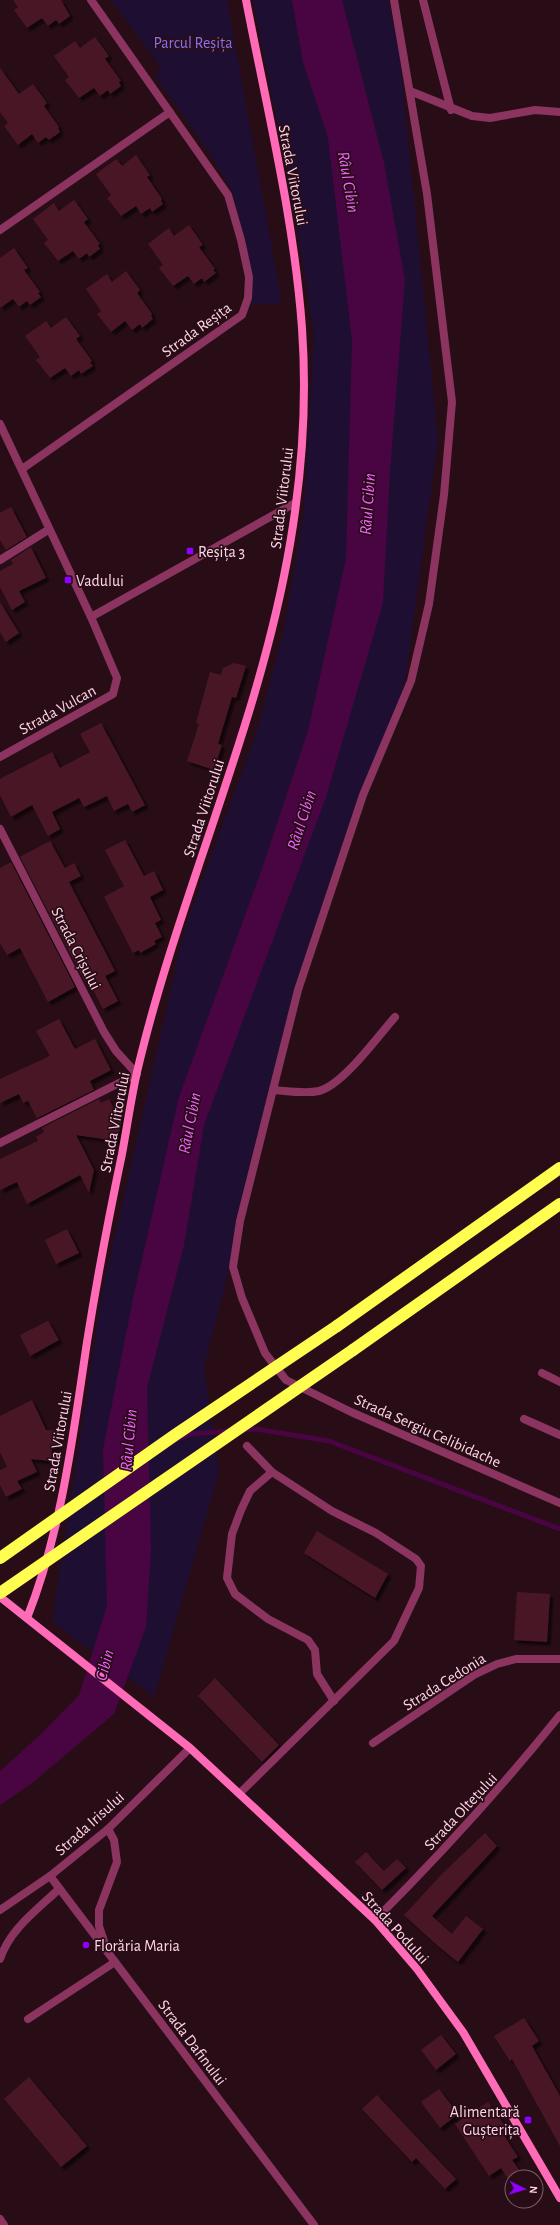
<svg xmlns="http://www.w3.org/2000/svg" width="560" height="2225" font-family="'Alegreya Sans',sans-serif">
  <defs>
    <filter id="shadow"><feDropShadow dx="3.5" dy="3.5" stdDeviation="1" flood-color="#0009"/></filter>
  </defs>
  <rect width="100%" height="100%" fill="#280d17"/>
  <g fill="#1e0f32">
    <polygon points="111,0 227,0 282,303 252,304 252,275 232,191 209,152 155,76 162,69"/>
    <polygon points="253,0 388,0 399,48 438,440 405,682 275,1069 268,1117 204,1367 219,1473 154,1697 52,1622 103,1288 185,927 256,734 284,629 304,510 314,336 296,219"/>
  </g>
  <polygon fill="#480542" points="292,0 342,0 384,163 405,280 390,471 383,603 326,797 204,1125 184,1245 147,1388 151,1550 146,1627 114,1714 31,1784 0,1805 0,1771 41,1734 79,1695 107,1606 103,1449 134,1294 179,1097 264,863 309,727 346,558 352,340 328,138 303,62"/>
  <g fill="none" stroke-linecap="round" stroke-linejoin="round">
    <g stroke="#480542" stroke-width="5">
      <polyline points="242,1430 256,1429 329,1441 560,1529"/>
      <polyline points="175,1440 191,1434 230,1431"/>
    </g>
  </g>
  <g fill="#4a1728" filter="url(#shadow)">
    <polygon points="13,0 61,0 70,16 59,24 56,20 48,26 42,18 27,28 14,10 18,7"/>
    <polygon points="95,37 109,56 105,59 121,81 119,82 121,86 110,94 108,90 100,96 94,88 79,98 65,80 69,77 54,56 75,41 80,48"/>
    <polygon points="0,68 19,94 33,84 47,103 44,106 59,127 58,128 60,132 49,140 46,137 38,143 32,134 18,145 4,126 8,123 0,112"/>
    <polygon points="136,155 150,175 147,177 162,199 161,200 163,204 152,212 150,208 141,214 136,206 121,216 107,198 111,195 96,174 116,159 122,166"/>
    <polygon points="74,200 88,219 84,222 100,244 98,245 100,249 89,257 87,253 79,259 73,251 58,261 44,243 48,240 33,219 54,203 59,211"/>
    <polygon points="189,225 203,245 199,247 215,269 213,270 216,273 204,282 202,278 194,284 188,276 173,286 159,268 163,265 148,244 169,228 174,236"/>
    <polygon points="14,248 28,268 24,270 40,292 38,293 41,297 30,305 27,301 19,307 13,299 0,308 0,258"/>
    <polygon points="126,271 140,290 137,293 152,314 151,316 153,319 142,328 140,324 132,330 125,321 111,332 97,314 101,311 86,289 107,274 112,282"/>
    <polygon points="66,317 80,336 76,339 92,361 90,362 93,366 81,374 79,370 71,376 65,368 50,378 36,360 40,357 25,336 46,321 51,328"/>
    <polygon points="11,507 27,537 6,550 0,540 0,513"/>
    <polygon points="31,547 46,578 19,591 25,602 12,610 0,587 0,571 13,564 11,560"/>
    <polygon points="0,602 19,633 6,642 0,632"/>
    <polygon points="234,663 246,666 236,698 232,697 218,744 222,745 214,770 187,761 199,724 196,723 210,672 221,675 223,668"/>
    <polygon points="101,723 145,805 132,812 128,804 114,811 107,796 84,807 79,798 52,812 60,829 48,836 32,805 11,817 0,795 0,779 52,752 60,768 90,752 80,734"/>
    <polygon points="125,840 144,876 154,871 163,890 150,897 161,920 155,923 162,937 154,941 156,944 140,953 139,950 133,953 104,897 124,886 105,850"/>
    <polygon points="50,841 65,868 74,863 81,876 69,882 115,971 105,976 118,1001 103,1009 88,980 85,982 20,857"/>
    <polygon points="11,862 75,987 48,1002 20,948 7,955 0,943 0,868"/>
    <polygon points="59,1019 75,1049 95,1039 111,1070 90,1081 94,1090 37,1118 28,1101 23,1103 19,1094 0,1103 0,1079 50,1056 36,1031"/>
    <polygon points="99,1099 101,1103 109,1099 116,1113 123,1115 117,1141 76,1135 94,1170 89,1193 80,1175 27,1204 17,1182 0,1190 0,1159 38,1141 36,1137 44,1132 42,1128"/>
    <polygon points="67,1229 79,1253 56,1264 45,1240"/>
    <polygon points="48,1321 59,1340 30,1356 20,1335"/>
    <polygon points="32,1400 46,1430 58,1431 57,1446 52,1446 51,1461 31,1459 37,1472 17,1481 22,1489 6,1497 0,1485 0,1470 7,1467 0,1452 0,1416"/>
    <polygon points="317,1531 388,1574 375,1598 304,1553"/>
    <polygon points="517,1592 550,1594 547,1642 514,1640"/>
    <polygon points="215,1678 279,1745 262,1762 198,1696"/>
    <polygon points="485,1833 497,1846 432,1916 452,1934 466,1916 483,1929 458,1962 438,1946 404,1915 443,1873"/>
    <polygon points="366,1852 384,1871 397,1859 406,1868 382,1890 355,1862"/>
    <polygon points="524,2018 539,2041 532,2046 560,2096 560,2146 512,2059 510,2061 494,2036"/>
    <polygon points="441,2035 456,2054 436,2070 421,2050"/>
    <polygon points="29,2077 87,2146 61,2167 4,2099"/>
    <polygon points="439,2089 458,2114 440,2128 421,2102"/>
    <polygon points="377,2095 456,2179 445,2189 416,2158 412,2162 362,2109"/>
    <polygon points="488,2102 510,2133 505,2137 518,2157 512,2160 520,2171 508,2179 501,2168 489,2176 455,2124"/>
  </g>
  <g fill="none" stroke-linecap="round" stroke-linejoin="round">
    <g stroke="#8b345f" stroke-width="8">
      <polyline points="423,0 451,110"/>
      <polyline points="410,91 472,116 490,118 535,110 560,112"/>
      <path d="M273,1090c15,1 32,4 46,1 24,-6 59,-55 76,-74"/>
      <polyline points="272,1472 250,1491 241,1510 232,1534 227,1578 235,1594 268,1619 308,1640 315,1650 317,1674 334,1701"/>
      <polyline points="240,1793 394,1641 419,1588 421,1566 416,1559 376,1533 332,1511 272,1472 247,1446"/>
      <path d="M0,1959c10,-30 37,-49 59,-70"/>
      <polyline points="28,2019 115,1962"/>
    </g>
    <g stroke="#8b345f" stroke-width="8">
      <polyline points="394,0 427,194 452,402 444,495 429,604 411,681 363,795 298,990 240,1221 233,1267 242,1298 265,1353 286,1380 351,1412 560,1503"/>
      <polyline points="0,230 170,112"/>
      <polyline points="0,424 91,617 117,678 113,694 0,757"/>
      <polyline points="22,469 242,315 248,298 249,277 241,240 228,195 91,0"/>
      <polyline points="0,560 48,530"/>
      <polyline points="91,617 295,503"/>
      <polyline points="0,829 104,1032 116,1051 137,1074 0,1143"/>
      <polyline points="542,1373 560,1382"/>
      <polyline points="524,1419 560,1435"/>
      <polyline points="373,1743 474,1675 497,1664 516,1659 560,1659"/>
      <polyline points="50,1876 314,2225"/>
      <polyline points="0,1910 50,1876 108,1829 190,1748"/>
      <path d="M375,1920c65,-65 127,-133 185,-205"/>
      <polyline points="105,1944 99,1926 99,1910 117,1862 114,1840 108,1829"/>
      <polyline points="0,2219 4,2225"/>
    </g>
    <g stroke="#ff6bb6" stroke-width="8">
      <polyline points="0,1597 190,1748 375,1920 417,1969 463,2032 560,2198"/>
      <path d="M27,1618c35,-88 46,-183 60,-276 10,-63 22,-126 35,-188 5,-27 9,-55 15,-82 42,-179 122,-346 153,-528 12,-70 17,-145 12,-216 -8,-110 -35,-219 -56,-328"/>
    </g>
    <g stroke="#fffd4f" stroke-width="12">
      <polyline points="337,1326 560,1168"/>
      <polyline points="353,1350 560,1204"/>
    </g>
    <g stroke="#fffd4f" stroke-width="12">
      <polyline points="0,1558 175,1435 337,1326"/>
      <polyline points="0,1593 353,1350"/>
    </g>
  </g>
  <g fill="#9000ff" stroke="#280d17" stroke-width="1.5">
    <rect x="186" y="547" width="8" height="8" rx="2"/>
    <rect x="64" y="576" width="8" height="8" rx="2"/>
    <circle cx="86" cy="1945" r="4"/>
    <rect x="524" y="2116" width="8" height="8" rx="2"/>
  </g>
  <g text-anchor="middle" stroke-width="3.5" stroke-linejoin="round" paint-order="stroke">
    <g font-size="16" fill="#896eee" stroke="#280d17">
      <text x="193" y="48">Parcul Reșița</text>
    </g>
    <g font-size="16" fill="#ffd4e6" stroke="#280d17">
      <text transform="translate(294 175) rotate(79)" y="6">Strada Viitorului</text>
      <text transform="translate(196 329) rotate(-36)" y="6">Strada Reșița</text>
      <text transform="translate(281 498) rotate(-83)" y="6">Strada Viitorului</text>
      <text transform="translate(57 709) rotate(-29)" y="6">Strada Vulcan</text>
      <text transform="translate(203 808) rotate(-72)" y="6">Strada Viitorului</text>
      <text transform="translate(77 948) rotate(63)" y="6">Strada Crișului</text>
      <text transform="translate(114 1122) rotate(-79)" y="6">Strada Viitorului</text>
      <text transform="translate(428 1430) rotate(24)" y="6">Strada Sergiu Celibidache</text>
      <text transform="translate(57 1441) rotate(-80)" y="6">Strada Viitorului</text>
      <text transform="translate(444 1681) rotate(-32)" y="6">Strada Cedonia</text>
      <text transform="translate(460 1811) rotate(-47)" y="6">Strada Oltețului</text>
      <text transform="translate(89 1823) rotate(-42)" y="6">Strada Irisului</text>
      <text transform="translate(396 1927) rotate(48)" y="6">Strada Podului</text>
      <text transform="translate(193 2042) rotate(53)" y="6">Strada Dafinului</text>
    </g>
    <g font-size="16" fill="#ffd4e6" stroke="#280d17" text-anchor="start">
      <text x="198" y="557">Reșița 3</text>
      <text x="76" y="586">Vadului</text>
      <text x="94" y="1951">Florăria Maria</text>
      <text x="520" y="2117" text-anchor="end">Alimentară<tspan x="520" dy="18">Gușterița</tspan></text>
    </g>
    <g font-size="17" font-style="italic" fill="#f462ff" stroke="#280d17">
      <text transform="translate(349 182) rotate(80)" y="6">Râul Cibin</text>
      <text transform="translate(367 504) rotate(-86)" y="6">Râul Cibin</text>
      <text transform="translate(301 820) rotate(-72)" y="6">Râul Cibin</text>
      <text transform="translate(189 1123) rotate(-79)" y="6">Râul Cibin</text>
      <text transform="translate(128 1440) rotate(-85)" y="6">Râul Cibin</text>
      <text transform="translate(104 1665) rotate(-75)" y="6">Cibin</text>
    </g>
  </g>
  <g transform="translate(524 2189) rotate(95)"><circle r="19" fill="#280d17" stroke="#7e5d6a"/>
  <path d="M0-3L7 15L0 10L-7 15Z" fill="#9000ff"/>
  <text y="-6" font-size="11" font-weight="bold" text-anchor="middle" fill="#ffd4e6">N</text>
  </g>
</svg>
